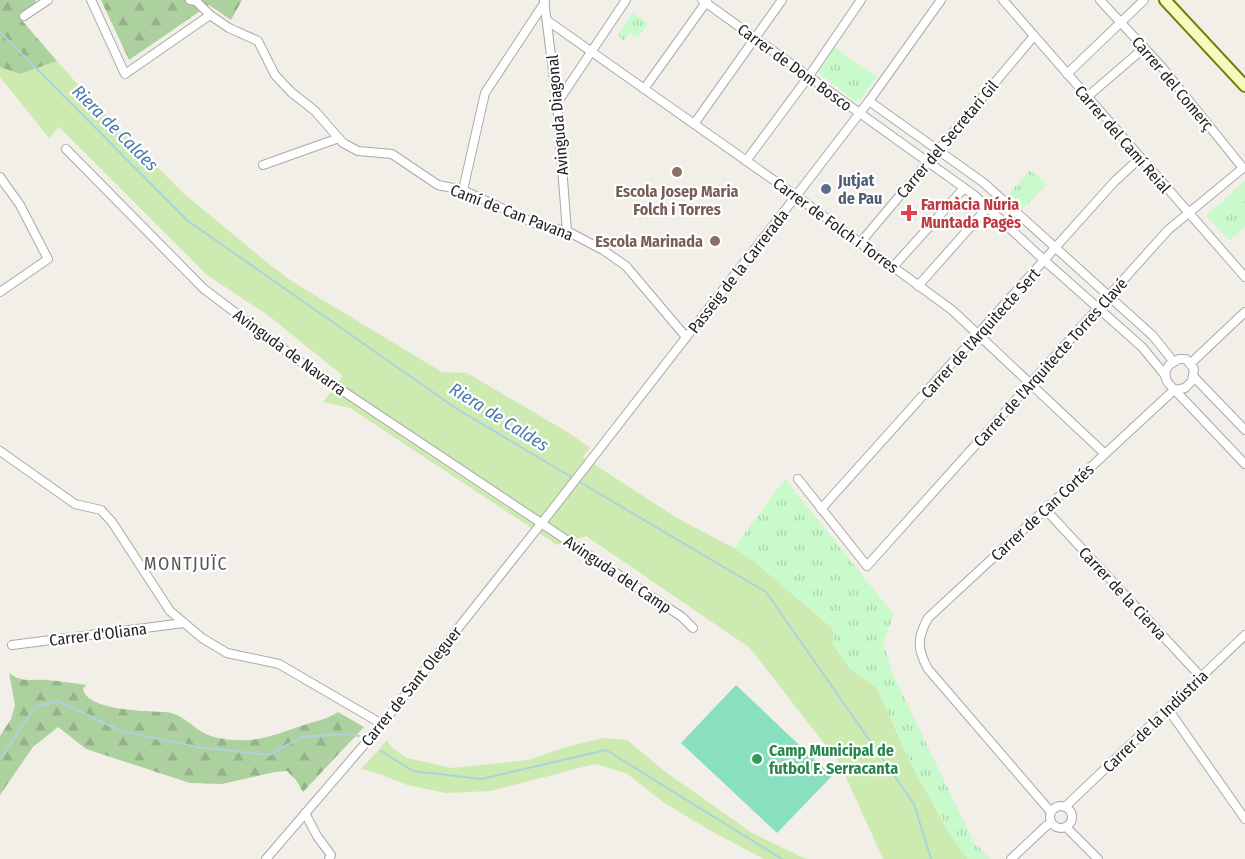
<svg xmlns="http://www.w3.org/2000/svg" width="1245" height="859" font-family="'Fira Sans Condensed',sans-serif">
  <defs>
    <pattern id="forest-firs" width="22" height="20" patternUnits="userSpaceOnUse" patternTransform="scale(1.5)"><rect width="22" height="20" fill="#add19e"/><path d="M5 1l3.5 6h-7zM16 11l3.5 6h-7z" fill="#95b388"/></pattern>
    <pattern id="park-tufts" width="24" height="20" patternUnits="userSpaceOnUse" patternTransform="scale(1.5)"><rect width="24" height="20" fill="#c8facc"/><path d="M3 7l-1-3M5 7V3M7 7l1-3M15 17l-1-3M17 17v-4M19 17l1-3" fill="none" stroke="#acd6af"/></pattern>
  </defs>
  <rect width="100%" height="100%" fill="#f2efe9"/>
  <g fill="#cdebb0">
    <polygon points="57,61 96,105 182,192 269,264 293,282 442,372 467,373 569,433 590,448 583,457 677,518 734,548 754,561 833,629 833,645 850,668 877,688 910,762 949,833 968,859 883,859 840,764 750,648 586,536 557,545 350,408 323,402 343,376 269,316 207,275 59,127 49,138 0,77 0,67 20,74"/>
    <polygon points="603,738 627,740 667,773 752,833 806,859 764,859 711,831 663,802 626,773 595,764 491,791 446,793 407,785 379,774 361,769 387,740 391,747 407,758 452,768 528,760 566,747"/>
  </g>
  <g fill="url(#forest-firs)">
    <polygon points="0,0 35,0 37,3 19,17 57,61 20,74 0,67"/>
    <polygon points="101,0 242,0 231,20 209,5 129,60"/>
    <path d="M9,673c13,10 23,6 38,7 13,1 26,3 39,5l-3,4c4,22 65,22 83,23 17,2 26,15 40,22 9,4 22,6 31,6 24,2 45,-8 67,-15 12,-4 23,-6 34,-13l26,15 -61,65 -7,-12 -9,-9 -12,1 -53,12 -32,-1 -104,-34 -28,-22 -25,20 -33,48v-59l11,-17 4,-14z"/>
  </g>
  <g fill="url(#park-tufts)">
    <polygon points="633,13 648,23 638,38 630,33 624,41 617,35"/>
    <polygon points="834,47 877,77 860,100 855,101 820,74 819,70"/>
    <polygon points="1030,170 1047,184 1023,209 1007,196"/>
    <polygon points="1245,181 1245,227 1230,240 1206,216"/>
    <polygon points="785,479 894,615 883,642 893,675 974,842 990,859 968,859 949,833 910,762 877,688 850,668 833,645 833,629 754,561 734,548"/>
  </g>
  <polygon fill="#88e0be" points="736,685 832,776 777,833 681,743"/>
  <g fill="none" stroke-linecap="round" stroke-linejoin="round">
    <g stroke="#aad3df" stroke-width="2">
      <polyline points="0,32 188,221 457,409 573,478"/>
      <polyline points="578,481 766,592 914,804 931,859"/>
      <polyline points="381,751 413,771 481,779 606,750 782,859"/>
      <polyline points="0,759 35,707 58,701 121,731 197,747 269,755 302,737 346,734 359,736"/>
    </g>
    <defs>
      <g id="street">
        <polyline points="91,0 125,74 210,15"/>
        <polyline points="190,0 196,1 210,15 229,28 258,41 275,75 291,92 315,111 343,143 358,151 392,154 438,185 463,190 540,226 567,231 603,250 626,266 686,337"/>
        <polyline points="544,0 557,103 567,231"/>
        <polyline points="702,0 974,195 1045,261 1142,347 1165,375"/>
        <polyline points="1003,0 1245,277"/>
        <polyline points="24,16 48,0"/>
        <polyline points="548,21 792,193 952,310 1104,453"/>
        <polyline points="1067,74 1144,0"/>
        <polyline points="644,89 707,1"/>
        <polyline points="1087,97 1144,48"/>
        <polyline points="869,101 984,183 1153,336 1173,361"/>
        <polyline points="557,103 626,0"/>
        <polyline points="694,124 782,0"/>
        <polyline points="66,149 204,289 310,369 682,617 693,628"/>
        <polyline points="746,161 809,76 861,0"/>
        <polyline points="263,165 339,138"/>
        <polyline points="0,177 20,205 48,259 0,292"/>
        <polyline points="463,190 485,93 545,2"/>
        <polyline points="860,243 1034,36"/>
        <polyline points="893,267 964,188"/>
        <polyline points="918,286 988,207"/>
        <polyline points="1191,363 1245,312"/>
        <polyline points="1193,376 1245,430"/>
        <path d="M1174,390l11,-2 7,-7 2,-12 -8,-10h-7l-10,6c-5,7 -5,14 1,20l75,79"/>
        <polyline points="0,451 75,504 101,510 112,522 170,611 202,638 227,653 279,664 382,724"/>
        <polyline points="798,479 867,566 1168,230 1243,168 1161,66 1100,0"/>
        <polyline points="821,509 1114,182 1140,158"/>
        <polyline points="1045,509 1201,677"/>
        <polyline points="12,645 184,623"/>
        <polyline points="1168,709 1245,819"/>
        <circle cx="1061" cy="817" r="11"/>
        <polyline points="1065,807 1245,635"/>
        <path d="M1051,812l-123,-143c-11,-20 -11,-31 0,-51l246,-228"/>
        <polyline points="305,813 317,836 331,855 329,859"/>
        <polyline points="1066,827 1098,859"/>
        <polyline points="266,859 382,724 552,510 796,196 869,101 941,0"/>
        <polyline points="1011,859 1046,826 1051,823"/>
      </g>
      <polyline id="secondary" points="1165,0 1245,86"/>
    </defs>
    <use href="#street" stroke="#a9a9a9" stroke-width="10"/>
    <use href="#secondary" stroke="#707d05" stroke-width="14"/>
    <use href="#street" stroke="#fff" stroke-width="8"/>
    <use href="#secondary" stroke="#f7fabf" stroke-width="10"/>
  </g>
  <g fill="#8d6e63" stroke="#fff" stroke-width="2">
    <circle cx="677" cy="172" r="6"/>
    <circle cx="715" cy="241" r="6"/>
  </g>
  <circle fill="#5c6f8a" stroke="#fff" stroke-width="2" cx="826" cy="189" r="6"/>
  <path fill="#e0444e" stroke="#fff" stroke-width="2" d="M906 204h6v6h6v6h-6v6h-6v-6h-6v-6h6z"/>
  <circle fill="#2e9e5b" stroke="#fff" stroke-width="2" cx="757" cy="759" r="6"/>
  <g text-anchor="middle" stroke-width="4.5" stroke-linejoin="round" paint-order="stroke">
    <g font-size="16" fill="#222" stroke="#fff">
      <text transform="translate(795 67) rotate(36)" y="6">Carrer de Dom Bosco</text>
      <text transform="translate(1173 83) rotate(50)" y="6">Carrer del Comerç</text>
      <text transform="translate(557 115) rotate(-95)" y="6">Avinguda Diagonal</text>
      <text transform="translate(947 139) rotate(-50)" y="6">Carrer del Secretari Gil</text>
      <text transform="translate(1123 139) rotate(49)" y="6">Carrer del Camí Reial</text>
      <text transform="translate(512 212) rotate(21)" y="6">Camí de Can Pavana</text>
      <text transform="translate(836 225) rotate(36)" y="6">Carrer de Folch i Torres</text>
      <text transform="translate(738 271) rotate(-52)" y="6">Passeig de la Carrerada</text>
      <text transform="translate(980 333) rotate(-48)" y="6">Carrer de l'Arquitecte Sert</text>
      <text transform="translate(290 352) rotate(36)" y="6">Avinguda de Navarra</text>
      <text transform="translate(1050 362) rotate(-48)" y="6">Carrer de l'Arquitecte Torres Clavé</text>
      <text transform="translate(1042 512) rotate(-43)" y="6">Carrer de Can Cortés</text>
      <text transform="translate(618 574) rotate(34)" y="6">Avinguda del Camp</text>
      <text transform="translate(1123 593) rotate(47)" y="6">Carrer de la Cierva</text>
      <text transform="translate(98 634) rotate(-7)" y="6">Carrer d'Oliana</text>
      <text transform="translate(411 686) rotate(-51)" y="6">Carrer de Sant Oleguer</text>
      <text transform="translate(1155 721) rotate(-44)" y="6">Carrer de la Indústria</text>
    </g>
    <g font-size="16" font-weight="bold" fill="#4e5e75" stroke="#fff" text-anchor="start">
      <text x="838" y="186">Jutjat<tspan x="838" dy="18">de Pau</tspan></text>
    </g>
    <g font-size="16" font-weight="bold" fill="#785e54" stroke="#fff">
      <text x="677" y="197">Escola Josep Maria<tspan x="677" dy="18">Folch i Torres</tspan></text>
      <text x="703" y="247" text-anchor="end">Escola Marinada</text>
    </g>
    <g font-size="16" font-weight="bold" fill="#be3a42" stroke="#fff" text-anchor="start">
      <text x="921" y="210">Farmàcia Núria<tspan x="921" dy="18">Muntada Pagès</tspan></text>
    </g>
    <g font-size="16" font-weight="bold" fill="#27864d" stroke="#fff" text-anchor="start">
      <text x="769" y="756">Camp Municipal de<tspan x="769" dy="18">futbol F. Serracanta</tspan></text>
    </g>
    <g font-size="18" font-style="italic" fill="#4a7aab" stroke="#fff">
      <text transform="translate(115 128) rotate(45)" y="6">Riera de Caldes</text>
      <text transform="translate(499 417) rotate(32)" y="6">Riera de Caldes</text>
    </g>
    <g font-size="18" letter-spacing="1.5" fill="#555" stroke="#fff">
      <text x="186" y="570">MONTJUÏC</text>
    </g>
  </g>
</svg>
